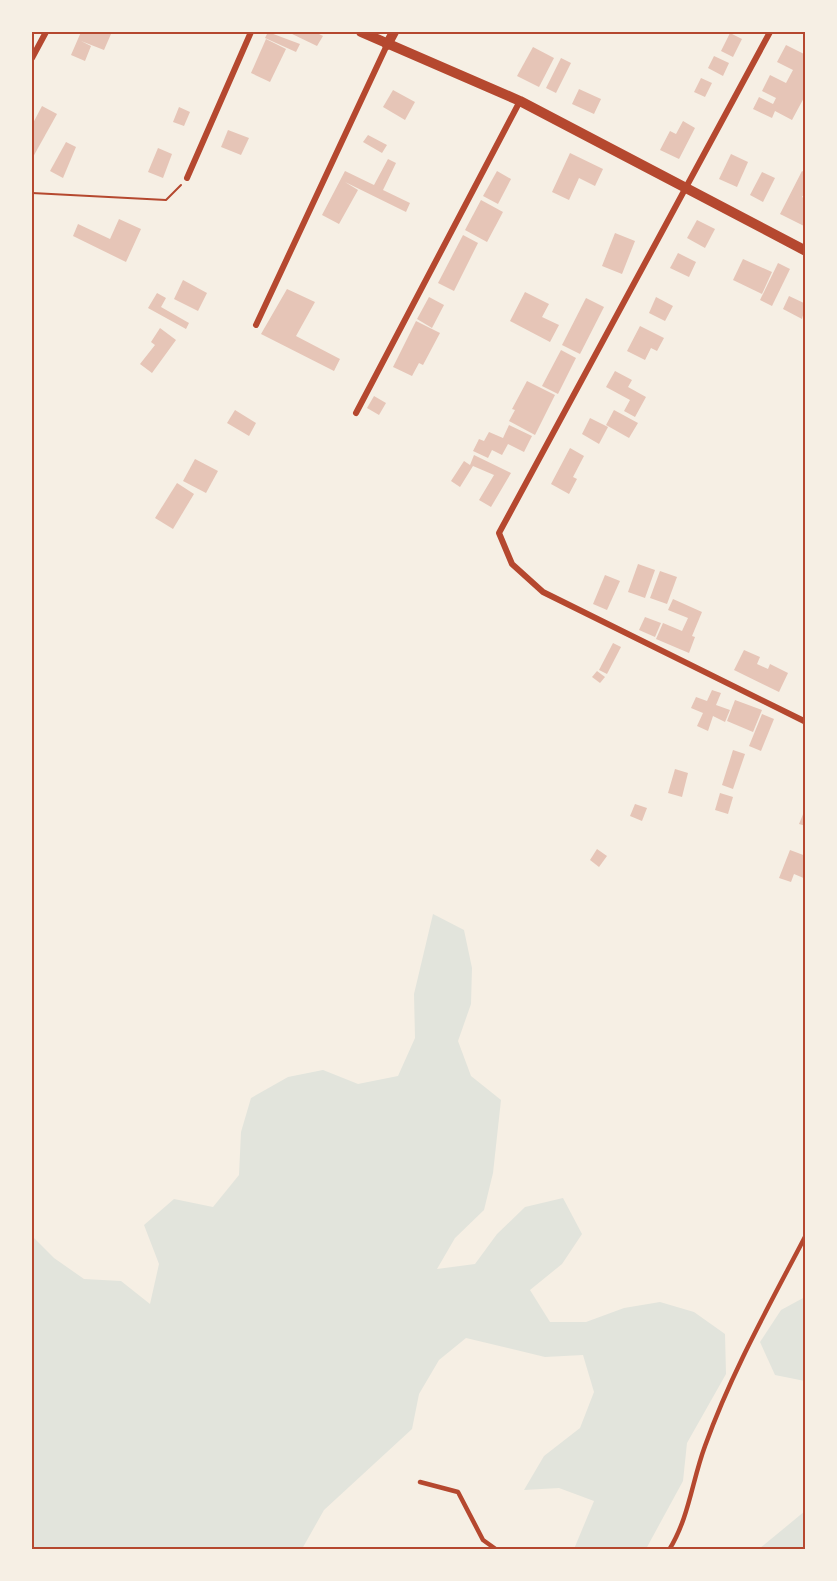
<svg xmlns="http://www.w3.org/2000/svg" width="837" height="1581" font-family="Lora,serif">
  <rect width="100%" height="100%" fill="#f6efe4"/>
  <g fill="#e2e4dc">
    <polygon points="433,914 464,930 472,968 471,1004 458,1041 471,1076 501,1100 493,1173 484,1210 455,1238 437,1269 475,1264 497,1234 525,1207 563,1198 582,1234 562,1264 530,1290 550,1322 586,1322 624,1308 660,1302 694,1312 725,1334 726,1374 687,1443 683,1481 646,1549 574,1549 594,1501 559,1488 524,1490 544,1456 580,1428 594,1392 583,1355 545,1357 466,1338 439,1360 419,1394 412,1429 324,1510 302,1549 32,1549 32,1236 54,1258 84,1279 121,1281 150,1304 159,1264 144,1225 174,1199 213,1207 239,1175 241,1132 251,1098 288,1077 323,1070 358,1084 398,1076 415,1038 414,994"/>
    <polygon points="805,1297 805,1381 775,1375 760,1342 781,1310"/>
    <polygon points="805,1511 805,1549 759,1549"/>
  </g>
  <g fill="#e6c5b7">
    <polygon points="81,32 111,34 104,50 81,41 91,46 85,61 71,55"/>
    <polygon points="268,32 300,44 296,52 265,38"/>
    <polygon points="288,32 315,32 323,36 317,46"/>
    <polygon points="730,33 742,39 733,57 721,51"/>
    <polygon points="266,39 286,49 270,82 251,73"/>
    <polygon points="786,45 806,55 806,94 792,120 775,111 772,118 753,109 759,97 773,104 776,98 762,91 770,75 786,83 793,70 777,62"/>
    <polygon points="533,47 554,58 539,87 517,76"/>
    <polygon points="714,56 729,63 723,76 708,68"/>
    <polygon points="561,58 571,63 556,93 546,88"/>
    <polygon points="701,78 712,83 705,97 694,92"/>
    <polygon points="579,89 601,99 594,114 572,104"/>
    <polygon points="393,90 415,102 405,120 383,107"/>
    <polygon points="42,106 57,114 33,157 32,125"/>
    <polygon points="179,107 190,112 184,126 173,122"/>
    <polygon points="683,121 695,128 679,159 660,150 670,131 676,134"/>
    <polygon points="228,130 249,138 241,155 221,147"/>
    <polygon points="368,135 387,145 382,153 363,142"/>
    <polygon points="66,142 76,147 63,178 50,171"/>
    <polygon points="158,148 172,154 163,178 148,172"/>
    <polygon points="570,153 603,169 595,186 579,178 569,200 552,192"/>
    <polygon points="731,154 748,162 737,187 719,179"/>
    <polygon points="388,159 396,163 383,190 410,203 406,212 345,182 358,190 339,224 322,215 345,171 374,185"/>
    <polygon points="497,171 511,179 498,204 483,196"/>
    <polygon points="802,171 806,173 806,191 802,197 806,199 806,227 780,214"/>
    <polygon points="762,172 775,178 763,202 750,195"/>
    <polygon points="481,200 503,212 487,242 465,230"/>
    <polygon points="119,219 141,229 126,262 73,236 78,224 110,239"/>
    <polygon points="697,220 715,229 705,248 687,238"/>
    <polygon points="615,233 635,241 622,274 602,266"/>
    <polygon points="463,235 478,243 454,291 438,283"/>
    <polygon points="678,253 696,262 689,277 670,268"/>
    <polygon points="743,259 772,272 762,294 733,280"/>
    <polygon points="778,263 790,269 772,306 760,300"/>
    <polygon points="183,280 207,293 198,311 174,299"/>
    <polygon points="287,289 315,302 296,336 340,359 334,371 261,334"/>
    <polygon points="525,292 549,304 542,317 559,325 550,342 510,321"/>
    <polygon points="157,293 166,298 161,307 189,323 186,329 148,308"/>
    <polygon points="789,296 806,304 802,319 783,309"/>
    <polygon points="429,297 444,305 432,328 417,319"/>
    <polygon points="656,297 673,306 665,321 649,313"/>
    <polygon points="586,298 604,307 580,354 562,345"/>
    <polygon points="416,321 440,333 423,365 419,363 412,376 393,367"/>
    <polygon points="640,326 664,338 657,351 651,348 645,360 627,351"/>
    <polygon points="160,328 176,340 152,373 140,364 155,345 151,342"/>
    <polygon points="561,350 576,358 558,394 542,386"/>
    <polygon points="615,371 632,380 628,387 646,397 635,417 624,411 630,400 606,387"/>
    <polygon points="527,381 555,395 535,435 509,421 515,410 512,409"/>
    <polygon points="374,396 386,403 379,415 367,408"/>
    <polygon points="235,410 256,423 249,436 227,423"/>
    <polygon points="614,410 638,423 629,438 606,425"/>
    <polygon points="590,418 608,427 599,444 582,434"/>
    <polygon points="509,425 532,436 524,452 508,444 502,455 492,450 488,458 473,451 479,439 484,441 489,432 503,438"/>
    <polygon points="570,448 584,456 573,477 577,479 569,494 551,484"/>
    <polygon points="474,455 511,473 491,507 479,500 494,475 473,466 460,487 451,481 464,461 470,465"/>
    <polygon points="195,459 218,471 206,493 183,481"/>
    <polygon points="177,483 194,494 173,529 155,518"/>
    <polygon points="638,564 655,570 645,598 628,592"/>
    <polygon points="660,571 677,577 667,604 650,598"/>
    <polygon points="605,575 620,581 607,610 593,604"/>
    <polygon points="673,599 702,612 692,636 695,637 689,653 656,639 663,623 682,631 688,618 668,610"/>
    <polygon points="645,617 661,623 655,637 639,630"/>
    <polygon points="613,643 621,647 607,674 599,670"/>
    <polygon points="744,650 760,657 757,664 768,669 770,664 788,673 779,692 734,670"/>
    <polygon points="597,671 605,677 600,683 592,677"/>
    <polygon points="712,690 721,693 716,705 730,710 725,722 713,716 708,731 697,726 703,713 691,708 696,697 707,701"/>
    <polygon points="735,700 762,710 753,732 727,721"/>
    <polygon points="762,714 774,719 761,751 749,746"/>
    <polygon points="733,750 745,754 733,789 722,785"/>
    <polygon points="675,769 688,773 682,797 668,793"/>
    <polygon points="720,793 733,797 728,814 715,810"/>
    <polygon points="635,804 647,808 642,821 630,816"/>
    <polygon points="806,807 806,826 799,824"/>
    <polygon points="597,849 607,856 599,867 590,860"/>
    <polygon points="790,850 806,856 806,879 794,874 791,882 779,878"/>
  </g>
  <g fill="none" stroke-linecap="round" stroke-linejoin="round">
    <polyline stroke="#b5482f" stroke-width="2" points="32,193 166,200 181,185"/>
    <g stroke="#b5482f" stroke-width="4.5">
      <polyline points="420,1482 458,1492 483,1540 497,1550"/>
      <path d="M669,1550c20,-32 23,-69 36,-104 26,-73 65,-142 101,-211"/>
    </g>
    <g stroke="#b5482f" stroke-width="6">
      <polyline points="770,32 499,533 512,564 543,592 806,722"/>
      <polyline points="32,58 46,32"/>
      <polyline points="187,178 251,32"/>
      <polyline points="256,325 387,45"/>
      <polyline points="356,413 520,101"/>
    </g>
    <g stroke="#b5482f" stroke-width="10">
      <polyline points="361,32 520,101 806,251"/>
      <polyline points="387,45 394,32"/>
    </g>
  </g>
  <rect width="837" height="1581" fill="none" stroke="#f6efe4" stroke-width="66"/>
  <rect x="33" y="33" width="771" height="1515" fill="none" stroke="#b5482f" stroke-width="2"/>
</svg>
